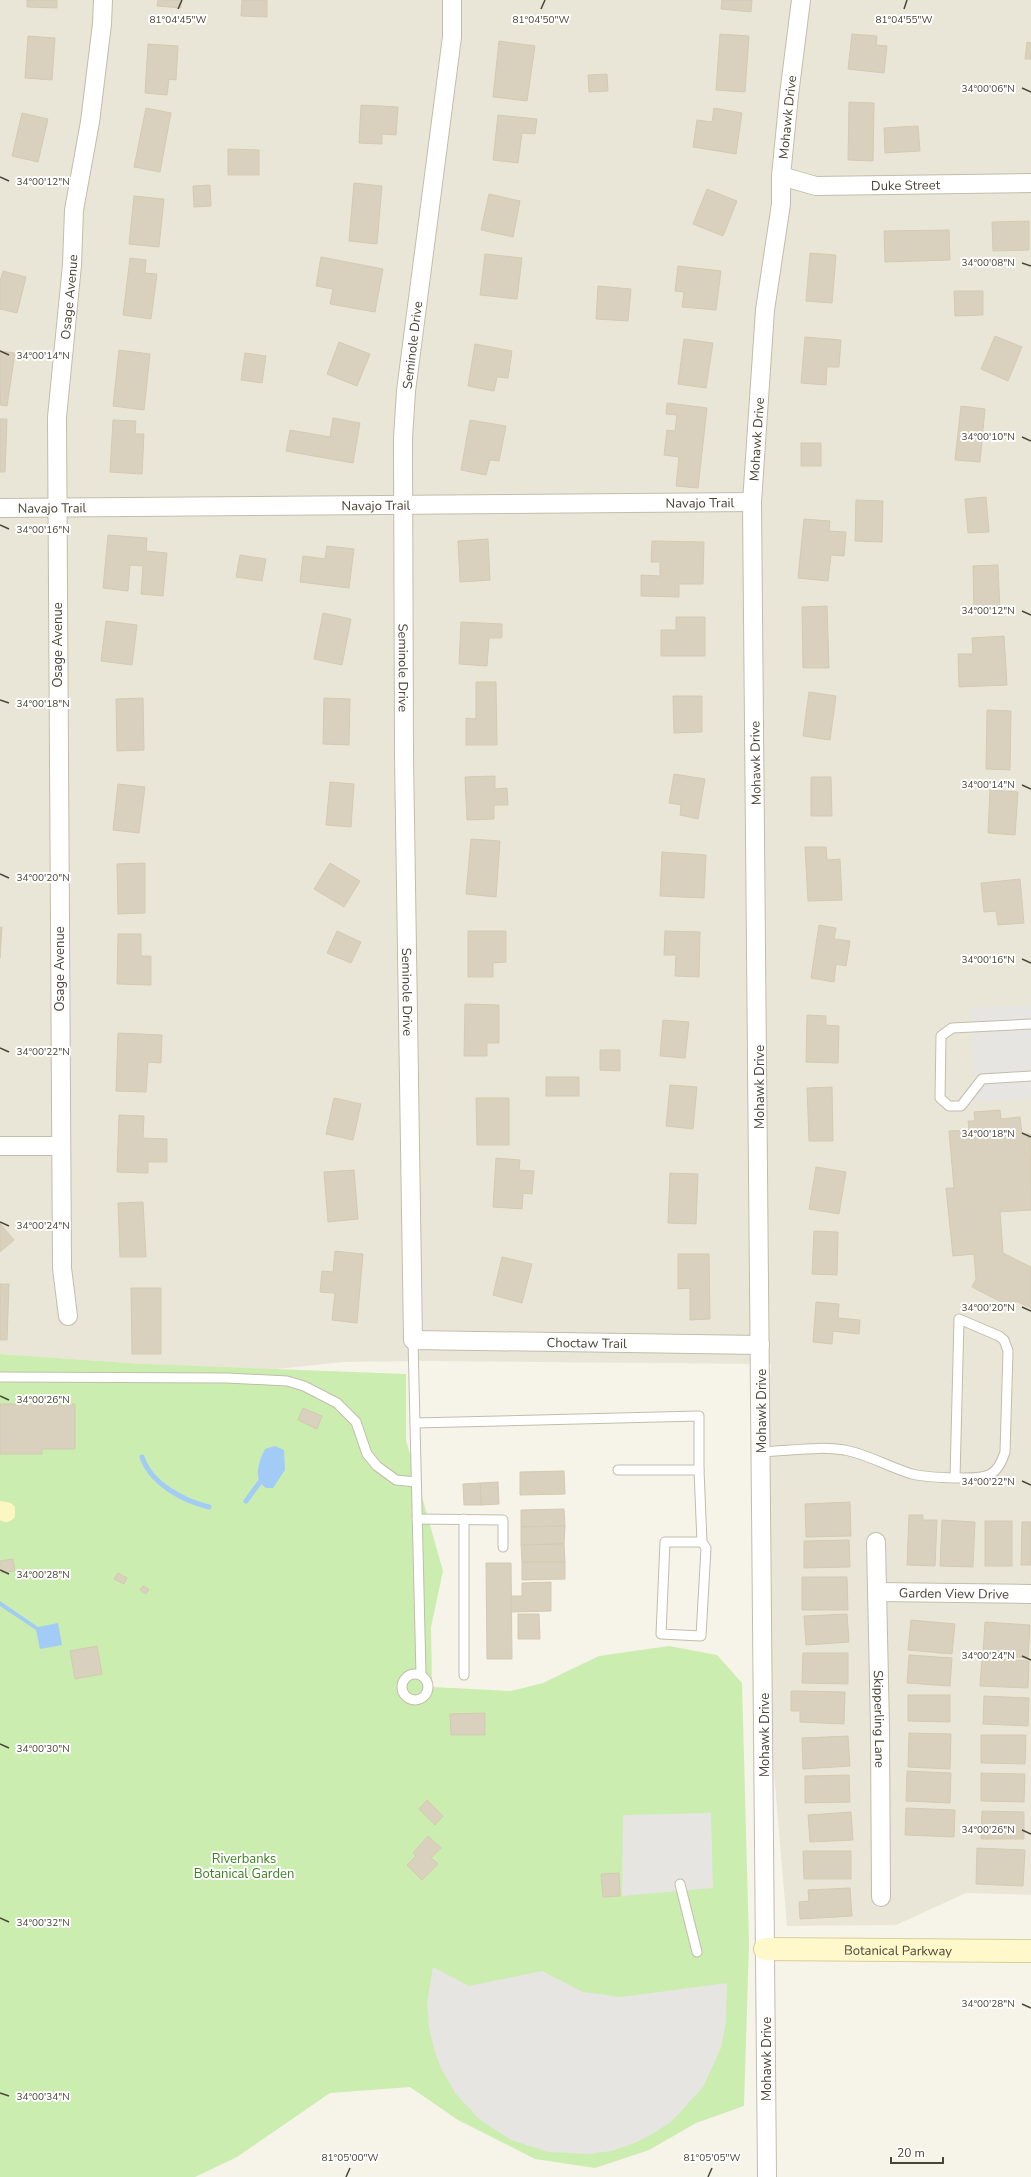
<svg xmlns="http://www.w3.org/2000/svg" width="1031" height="2177" font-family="'Nunito Sans',sans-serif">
  <rect width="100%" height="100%" fill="#f6f3e9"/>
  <polygon fill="#eae6d7" points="0,0 1031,0 1031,1895 966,1893 896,1925 787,1926 763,1642 762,1491 771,1364 423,1361 344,1362 267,1370 171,1366 0,1354"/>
  <polygon fill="#cbedb0" points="0,1354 143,1364 406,1374 406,1440 443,1571 431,1627 432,1687 511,1691 543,1683 599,1656 669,1646 717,1655 742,1683 749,1943 744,2106 696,2123 649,2150 595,2168 535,2159 458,2120 410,2087 330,2093 237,2157 195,2177 0,2177"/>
  <path fill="#fcf6c3" d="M0,1501l11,2 4,4v10c-5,5 -9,7 -15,3z"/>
  <g fill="#e7e5e1">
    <polygon points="1031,1005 1031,1099 976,1102 971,1008"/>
    <polygon points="711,1813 713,1888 622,1896 623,1815"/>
    <polygon points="433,1967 469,1986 542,1971 583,1992 621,1997 727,1983 726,2021 721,2048 703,2087 672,2121 654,2133 635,2143 611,2151 589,2154 548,2152 511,2140 479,2119 456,2094 442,2070 435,2052 429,2028 427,2003"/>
  </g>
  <g fill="#a2cbf6">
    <path d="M275,1446l9,4 1,20 -12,18h-7c-14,-9 -7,-27 -1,-39z"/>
    <polygon points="0,1601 38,1627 58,1623 62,1645 40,1649 36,1630 0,1606"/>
  </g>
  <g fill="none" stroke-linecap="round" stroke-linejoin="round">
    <g stroke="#a2cbf6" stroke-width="5">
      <path d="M142,1457c9,27 42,44 67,50"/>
      <polyline points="246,1501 260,1482"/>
    </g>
  </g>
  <g fill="#d9d1be" stroke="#d4cab0">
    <polygon points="27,0 57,0 57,8 27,7"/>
    <polygon points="158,0 181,0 181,8 157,6"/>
    <polygon points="242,0 267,0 267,17 241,16"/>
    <polygon points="722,0 752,0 751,12 721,9"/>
    <polygon points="720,34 749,36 745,92 716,90"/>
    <polygon points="852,34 877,36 876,45 887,46 884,73 848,69"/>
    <polygon points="28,36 55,38 52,80 25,78"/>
    <polygon points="499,41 535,46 527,101 493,97"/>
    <polygon points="1027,42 1031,43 1031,59 1025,59"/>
    <polygon points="148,44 178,46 176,80 169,79 167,95 145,93"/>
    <polygon points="607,74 608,91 589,92 588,75"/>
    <polygon points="849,102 874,103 873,161 848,160"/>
    <polygon points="361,105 398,107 396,135 382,134 382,144 359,143"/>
    <polygon points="146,108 171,113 160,172 134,167"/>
    <polygon points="714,108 742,113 736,154 693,147 697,120 712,122"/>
    <polygon points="22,113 48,119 38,162 12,156"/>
    <polygon points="498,115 537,119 535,134 522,133 518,163 493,160"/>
    <polygon points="918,126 920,151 885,153 884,128"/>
    <polygon points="228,149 259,150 259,175 228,175"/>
    <polygon points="354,183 382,186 377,244 349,241"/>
    <polygon points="210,185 211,206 194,207 193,186"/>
    <polygon points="707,189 737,201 723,236 693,224"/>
    <polygon points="489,194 520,201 513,237 481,230"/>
    <polygon points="134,196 164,199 159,247 129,244"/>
    <polygon points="1029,221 1029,250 993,251 992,222"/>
    <polygon points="949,230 950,260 885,262 884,231"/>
    <polygon points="810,253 836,255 832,303 806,301"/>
    <polygon points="485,254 522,258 517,299 480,295"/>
    <polygon points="321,257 383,269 375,312 330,304 333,289 316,286"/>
    <polygon points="130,258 146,260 145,273 157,274 151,319 123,315"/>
    <polygon points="678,266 721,271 716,310 682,307 684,292 675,291"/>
    <polygon points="3,271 26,277 17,313 0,309 0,282"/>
    <polygon points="598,286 631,289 628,321 596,319"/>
    <polygon points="954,291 983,291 983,315 955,316"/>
    <polygon points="995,336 1022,347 1008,381 981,369"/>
    <polygon points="805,337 841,340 839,367 827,367 826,385 801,383"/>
    <polygon points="684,339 713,343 706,388 678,384"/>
    <polygon points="339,342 370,354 357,386 327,374"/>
    <polygon points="475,344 512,351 508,378 497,377 494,391 468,386"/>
    <polygon points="119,350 150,354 144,410 113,406"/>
    <polygon points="0,351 15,353 7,406 0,405"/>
    <polygon points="245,353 266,356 262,383 241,380"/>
    <polygon points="667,403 707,408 698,488 676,486 679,457 664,455 667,430 675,431 677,415 666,414"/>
    <polygon points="961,406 985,409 980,462 955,460"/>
    <polygon points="333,418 360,423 353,463 286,451 290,430 330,437"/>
    <polygon points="0,419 7,419 5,472 0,472"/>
    <polygon points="113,420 136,421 135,434 144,434 142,474 110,472"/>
    <polygon points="470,420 506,426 499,461 490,460 486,475 461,470"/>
    <rect x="801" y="443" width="20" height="23"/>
    <polygon points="986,497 989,532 968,533 965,499"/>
    <polygon points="856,500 883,501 882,542 855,541"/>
    <polygon points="804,519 830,521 829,531 846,532 844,556 831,555 828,581 798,578"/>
    <polygon points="108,535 147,538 146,551 167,553 163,596 141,594 143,566 130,565 128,591 103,588"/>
    <polygon points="488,539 490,580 460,582 458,541"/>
    <polygon points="652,541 704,542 703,584 679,584 679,597 641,596 641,575 660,576 660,562 651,562"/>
    <polygon points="327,546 354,549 349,588 300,582 303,556 325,559"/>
    <polygon points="240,555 266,559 262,581 236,577"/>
    <polygon points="998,565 1000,612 974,613 973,566"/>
    <polygon points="827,606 829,668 803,668 802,607"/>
    <polygon points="323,613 351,619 342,665 314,659"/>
    <polygon points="676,617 705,617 705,656 661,656 661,630 676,630"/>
    <polygon points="106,621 137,625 132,665 101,661"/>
    <polygon points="461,622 502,624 502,638 489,638 487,666 459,664"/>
    <polygon points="1004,636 1007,685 959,687 958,654 973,654 972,638"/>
    <polygon points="476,682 496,682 497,745 466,745 466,718 476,719"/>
    <polygon points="809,692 836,696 830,740 803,736"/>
    <polygon points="673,696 702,696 702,732 674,733"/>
    <polygon points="143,698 144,750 117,751 116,699"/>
    <polygon points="324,698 350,699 349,745 323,744"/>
    <polygon points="987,710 1011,711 1010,770 986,769"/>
    <polygon points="674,774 705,779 698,819 680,815 681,805 669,803"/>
    <polygon points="495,776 495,789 507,788 508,805 494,805 494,819 467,820 465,777"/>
    <polygon points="811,777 831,777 832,816 811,816"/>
    <polygon points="330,782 354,784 351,827 326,825"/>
    <polygon points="118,784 145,787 139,833 113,830"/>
    <polygon points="990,790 1018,792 1015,835 988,833"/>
    <polygon points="471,839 500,841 496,897 466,894"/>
    <polygon points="805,847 826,847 827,860 840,859 842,900 808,901"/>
    <polygon points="662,852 706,855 704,898 660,896"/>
    <polygon points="145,863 145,913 118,914 117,864"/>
    <polygon points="330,863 360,881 344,907 314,889"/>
    <polygon points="1020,879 1024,923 998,925 996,911 984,912 981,883"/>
    <polygon points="819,925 836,928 834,939 850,941 846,966 836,964 834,982 811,978"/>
    <polygon points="0,927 2,927 0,958"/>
    <polygon points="337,931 361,942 351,963 327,953"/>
    <polygon points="468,931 506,931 506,962 493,963 493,977 468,977"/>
    <polygon points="665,931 700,932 699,977 675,976 676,955 664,955"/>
    <polygon points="118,934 141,934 141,956 151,956 151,985 117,984"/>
    <polygon points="465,1004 499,1005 499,1043 487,1043 487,1056 464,1056"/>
    <polygon points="807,1015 826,1016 826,1025 839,1026 838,1063 806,1062"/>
    <polygon points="663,1020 689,1022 685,1058 660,1056"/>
    <polygon points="118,1033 162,1035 161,1063 148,1062 146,1092 116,1091"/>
    <polygon points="600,1050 620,1050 620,1071 600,1070"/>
    <rect x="546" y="1077" width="33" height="19"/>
    <polygon points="670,1085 697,1087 693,1129 666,1126"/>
    <polygon points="832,1087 833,1141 809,1141 807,1088"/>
    <polygon points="334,1098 361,1104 353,1140 326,1134"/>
    <polygon points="476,1098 509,1098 509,1145 477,1145"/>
    <polygon points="1000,1110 1001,1119 1020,1117 1022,1134 1030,1134 1031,1210 1000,1212 1003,1253 1031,1267 1031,1308 1016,1301 1013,1308 972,1287 976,1279 974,1254 953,1256 946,1188 954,1188 949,1131 969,1130 968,1121 975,1121 974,1112"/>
    <polygon points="119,1115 144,1116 143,1138 167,1139 167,1162 148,1162 148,1173 117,1172"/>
    <polygon points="496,1158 520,1160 519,1170 534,1171 532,1194 523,1193 522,1209 493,1207"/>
    <polygon points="816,1167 846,1172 839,1214 809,1209"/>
    <polygon points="354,1170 358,1219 328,1222 324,1172"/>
    <polygon points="670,1173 698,1174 696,1224 668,1223"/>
    <polygon points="143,1202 146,1257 120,1257 118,1203"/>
    <polygon points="0,1223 14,1240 0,1252"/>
    <polygon points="814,1231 838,1232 837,1275 812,1274"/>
    <polygon points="335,1251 363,1254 357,1323 332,1320 335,1293 320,1292 322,1271 333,1272"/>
    <polygon points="678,1254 709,1254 710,1319 690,1320 690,1288 678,1289"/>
    <polygon points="502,1257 532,1264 522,1303 493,1295"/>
    <polygon points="0,1284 9,1284 7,1340 0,1340"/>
    <polygon points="131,1288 161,1288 161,1354 132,1354"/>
    <polygon points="816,1302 839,1304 838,1318 860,1320 859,1334 833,1331 832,1344 813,1342"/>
    <polygon points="0,1404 75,1404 75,1449 42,1449 42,1454 0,1454"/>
    <polygon points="303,1408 322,1416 317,1429 298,1420"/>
    <polygon points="564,1471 565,1494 520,1495 520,1472"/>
    <polygon points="498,1482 499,1504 481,1505 480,1483"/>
    <polygon points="480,1483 481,1505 464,1505 463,1484"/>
    <polygon points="850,1502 851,1536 806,1537 805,1504"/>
    <polygon points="564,1509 565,1526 521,1527 521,1510"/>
    <polygon points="909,1515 923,1515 923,1520 937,1520 935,1566 907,1565"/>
    <polygon points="942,1520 975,1522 973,1567 940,1566"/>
    <rect x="985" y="1521" width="27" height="45"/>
    <polygon points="1022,1522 1031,1522 1031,1565 1021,1565"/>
    <polygon points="565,1526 564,1544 521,1545 521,1527"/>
    <polygon points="849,1540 850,1567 804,1568 804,1541"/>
    <polygon points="564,1544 565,1562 522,1562 521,1545"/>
    <polygon points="13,1559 15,1571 2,1573 0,1561"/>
    <polygon points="522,1562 565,1562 565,1579 522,1580"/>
    <polygon points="486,1563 511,1563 512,1659 487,1659"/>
    <polygon points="118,1573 127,1578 124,1584 114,1579"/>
    <polygon points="802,1577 847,1577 848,1610 802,1610"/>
    <polygon points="551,1582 551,1611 511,1612 511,1596 522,1596 522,1583"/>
    <polygon points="143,1586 149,1589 146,1594 140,1590"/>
    <polygon points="518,1614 539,1614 540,1639 518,1639"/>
    <polygon points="847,1614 849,1642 806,1645 804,1616"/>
    <polygon points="911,1620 955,1624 952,1654 908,1650"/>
    <polygon points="985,1622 1030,1625 1028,1658 983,1654"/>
    <polygon points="97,1646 102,1674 75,1679 70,1651"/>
    <polygon points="803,1653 848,1653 848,1684 802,1683"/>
    <polygon points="909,1655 952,1658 950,1686 907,1683"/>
    <polygon points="982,1658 1029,1661 1028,1688 980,1686"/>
    <polygon points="791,1691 845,1692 844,1724 800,1722 800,1711 791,1711"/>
    <polygon points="908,1695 950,1695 950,1722 908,1721"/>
    <polygon points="984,1696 1029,1698 1028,1726 983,1724"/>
    <polygon points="485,1713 485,1735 451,1735 450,1714"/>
    <polygon points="909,1733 951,1734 950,1769 908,1767"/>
    <polygon points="981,1735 1026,1735 1025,1764 981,1763"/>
    <polygon points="848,1736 850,1766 803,1769 802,1738"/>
    <polygon points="907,1771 951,1773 950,1803 906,1801"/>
    <polygon points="981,1773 1025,1774 1024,1802 981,1801"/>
    <polygon points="849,1775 850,1802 805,1803 805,1776"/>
    <polygon points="427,1800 443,1816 435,1825 419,1809"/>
    <polygon points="906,1808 955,1810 954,1837 905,1835"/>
    <polygon points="982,1811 1024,1812 1024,1839 981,1839"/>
    <polygon points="851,1812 853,1840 810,1842 808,1815"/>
    <polygon points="428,1836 441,1848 431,1858 438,1864 422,1880 407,1865 416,1856 413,1853"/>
    <polygon points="977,1848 1025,1850 1023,1886 976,1884"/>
    <polygon points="803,1851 851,1851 851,1879 804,1879"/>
    <polygon points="619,1873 620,1896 603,1897 601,1874"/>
    <polygon points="850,1888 852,1916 800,1919 799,1902 809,1901 808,1890"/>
  </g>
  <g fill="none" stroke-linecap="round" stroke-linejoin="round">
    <defs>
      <g id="lane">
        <polyline points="1031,1024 952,1028 941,1036 940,1098 949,1106 961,1106 982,1079 1031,1076"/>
        <polyline points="413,1340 421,1675"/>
        <polyline points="0,1377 227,1378 287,1381 304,1386 337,1403 356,1422 367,1454 377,1466 396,1480 416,1482"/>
        <polyline points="415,1423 699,1416 699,1470 618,1470"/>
        <path d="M761,1452c29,-1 61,-7 88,-1 22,5 42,17 63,23 17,4 35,4 52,4 23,0 33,-1 41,-26l3,-101 -4,-11 -5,-4 -40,-17 -4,159"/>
        <polyline points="699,1470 702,1542 665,1542 661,1634 701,1636 706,1548 702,1542"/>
        <polyline points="417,1519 503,1520 503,1547"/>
        <polyline points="464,1519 464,1675"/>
        <circle cx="415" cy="1687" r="13"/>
        <polyline points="680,1884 697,1952"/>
      </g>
      <g id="street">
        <path id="s1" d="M452,0v37l-46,354 -3,47 1,318 9,584 347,5"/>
        <path id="s2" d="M781,176l35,10 215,-3"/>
        <path id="s3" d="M0,508l752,-6"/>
        <polyline points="0,1146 60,1146"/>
        <path id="s4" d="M68,1316l-6,-48 -5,-851 15,-152 2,-55 16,-88 12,-98 1,-24"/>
        <path id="s5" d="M876,1542l4,186 1,169"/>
        <path id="s6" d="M878,1592l153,2"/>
        <path id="s7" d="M767,2177l-15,-1675 13,-192 16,-106v-28l8,-81 12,-95"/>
      </g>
      <g id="secondary">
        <path id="s8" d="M765,1949l266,2"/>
      </g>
    </defs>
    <use href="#lane" stroke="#c2bdab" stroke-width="11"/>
    <use href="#street" stroke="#c2bdab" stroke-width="20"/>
    <use href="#secondary" stroke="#d9ce96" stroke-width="24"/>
    <use href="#lane" stroke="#fff" stroke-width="9"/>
    <use href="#street" stroke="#fff" stroke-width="18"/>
    <use href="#secondary" stroke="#fff8ca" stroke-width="22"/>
  </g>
  <path fill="none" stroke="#4b4537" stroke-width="1.5" d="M178,9l4,-9M541,9l4,-9M904,9l3,-9M1022,88l9,4M0,177l9,4M1022,263l9,3M0,351l9,4M1022,437l9,4M0,525l9,4M1022,611l9,4M0,700l9,3M1022,785l9,4M0,874l9,4M1022,959l9,4M0,1048l9,4M1022,1133l9,4M0,1222l9,4M1022,1307l9,4M0,1396l9,4M1022,1481l9,4M0,1570l9,4M1022,1656l9,4M0,1744l9,4M1022,1830l9,4M0,1918l9,4M1022,2004l9,4M0,2093l9,3M346,2177l4,-9M708,2177l4,-9"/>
  <g text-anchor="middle" stroke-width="4" stroke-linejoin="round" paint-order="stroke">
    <g font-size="13" fill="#4b4537" stroke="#fff">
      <text dy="5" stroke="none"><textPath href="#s7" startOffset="2062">Mohawk Drive</textPath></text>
      <text dy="5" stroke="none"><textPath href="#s2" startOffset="126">Duke Street</textPath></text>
      <text dy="5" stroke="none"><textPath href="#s4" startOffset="1020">Osage Avenue</textPath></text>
      <text transform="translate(412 345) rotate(-83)" y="5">Seminole Drive</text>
      <text dy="5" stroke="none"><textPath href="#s7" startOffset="1738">Mohawk Drive</textPath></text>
      <text dy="5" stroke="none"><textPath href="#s3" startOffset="700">Navajo Trail</textPath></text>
      <text dy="5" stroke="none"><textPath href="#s3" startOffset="376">Navajo Trail</textPath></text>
      <text dy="5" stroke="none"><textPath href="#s3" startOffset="52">Navajo Trail</textPath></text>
      <text transform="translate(57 645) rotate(-90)" y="5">Osage Avenue</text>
      <text dy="5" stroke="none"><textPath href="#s1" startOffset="671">Seminole Drive</textPath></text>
      <text transform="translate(755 763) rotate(-91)" y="5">Mohawk Drive</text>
      <text transform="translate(59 969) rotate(-90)" y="5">Osage Avenue</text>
      <text dy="5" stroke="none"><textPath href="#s1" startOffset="995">Seminole Drive</textPath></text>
      <text transform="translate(759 1087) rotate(-90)" y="5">Mohawk Drive</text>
      <text dy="5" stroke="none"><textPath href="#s1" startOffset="1517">Choctaw Trail</textPath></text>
      <text transform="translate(761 1411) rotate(-90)" y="5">Mohawk Drive</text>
      <text dy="5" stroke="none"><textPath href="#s6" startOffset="76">Garden View Drive</textPath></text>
      <text dy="5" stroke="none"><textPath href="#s5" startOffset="177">Skipperling Lane</textPath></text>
      <text transform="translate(764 1735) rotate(-90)" y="5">Mohawk Drive</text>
      <text dy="5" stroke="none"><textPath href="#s8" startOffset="133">Botanical Parkway</textPath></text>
      <text transform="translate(766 2059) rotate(-90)" y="5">Mohawk Drive</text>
    </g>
    <g font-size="13" fill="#3e8224" stroke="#fff">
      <text x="244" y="1863">Riverbanks<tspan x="244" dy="15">Botanical Garden</tspan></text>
    </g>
  </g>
  <g font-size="10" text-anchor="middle" fill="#4b4537" stroke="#fff" stroke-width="4" stroke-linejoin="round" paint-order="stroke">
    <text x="541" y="23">81°04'50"W</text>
    <text x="178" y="23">81°04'45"W</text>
    <text x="904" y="23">81°04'55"W</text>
    <text x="988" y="92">34°00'06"N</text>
    <text x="43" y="185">34°00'12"N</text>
    <text x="988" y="266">34°00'08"N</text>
    <text x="43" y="359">34°00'14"N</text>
    <text x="988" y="440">34°00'10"N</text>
    <text x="43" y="533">34°00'16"N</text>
    <text x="988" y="614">34°00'12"N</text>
    <text x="43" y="707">34°00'18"N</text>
    <text x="988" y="788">34°00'14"N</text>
    <text x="43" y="881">34°00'20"N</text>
    <text x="988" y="963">34°00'16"N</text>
    <text x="43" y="1055">34°00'22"N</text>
    <text x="988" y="1137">34°00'18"N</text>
    <text x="43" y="1229">34°00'24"N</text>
    <text x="988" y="1311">34°00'20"N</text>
    <text x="43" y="1403">34°00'26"N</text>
    <text x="988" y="1485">34°00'22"N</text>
    <text x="43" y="1578">34°00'28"N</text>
    <text x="988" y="1659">34°00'24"N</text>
    <text x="43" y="1752">34°00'30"N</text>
    <text x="988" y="1833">34°00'26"N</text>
    <text x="43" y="1926">34°00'32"N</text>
    <text x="988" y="2007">34°00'28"N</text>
    <text x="43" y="2100">34°00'34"N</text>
    <text x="350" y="2161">81°05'00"W</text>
    <text x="712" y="2161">81°05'05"W</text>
  </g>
  <path d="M891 2157v6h52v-6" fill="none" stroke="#4b4537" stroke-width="2"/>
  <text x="897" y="2157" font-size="12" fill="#4b4537" stroke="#ffffff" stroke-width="3" paint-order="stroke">20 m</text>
</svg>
